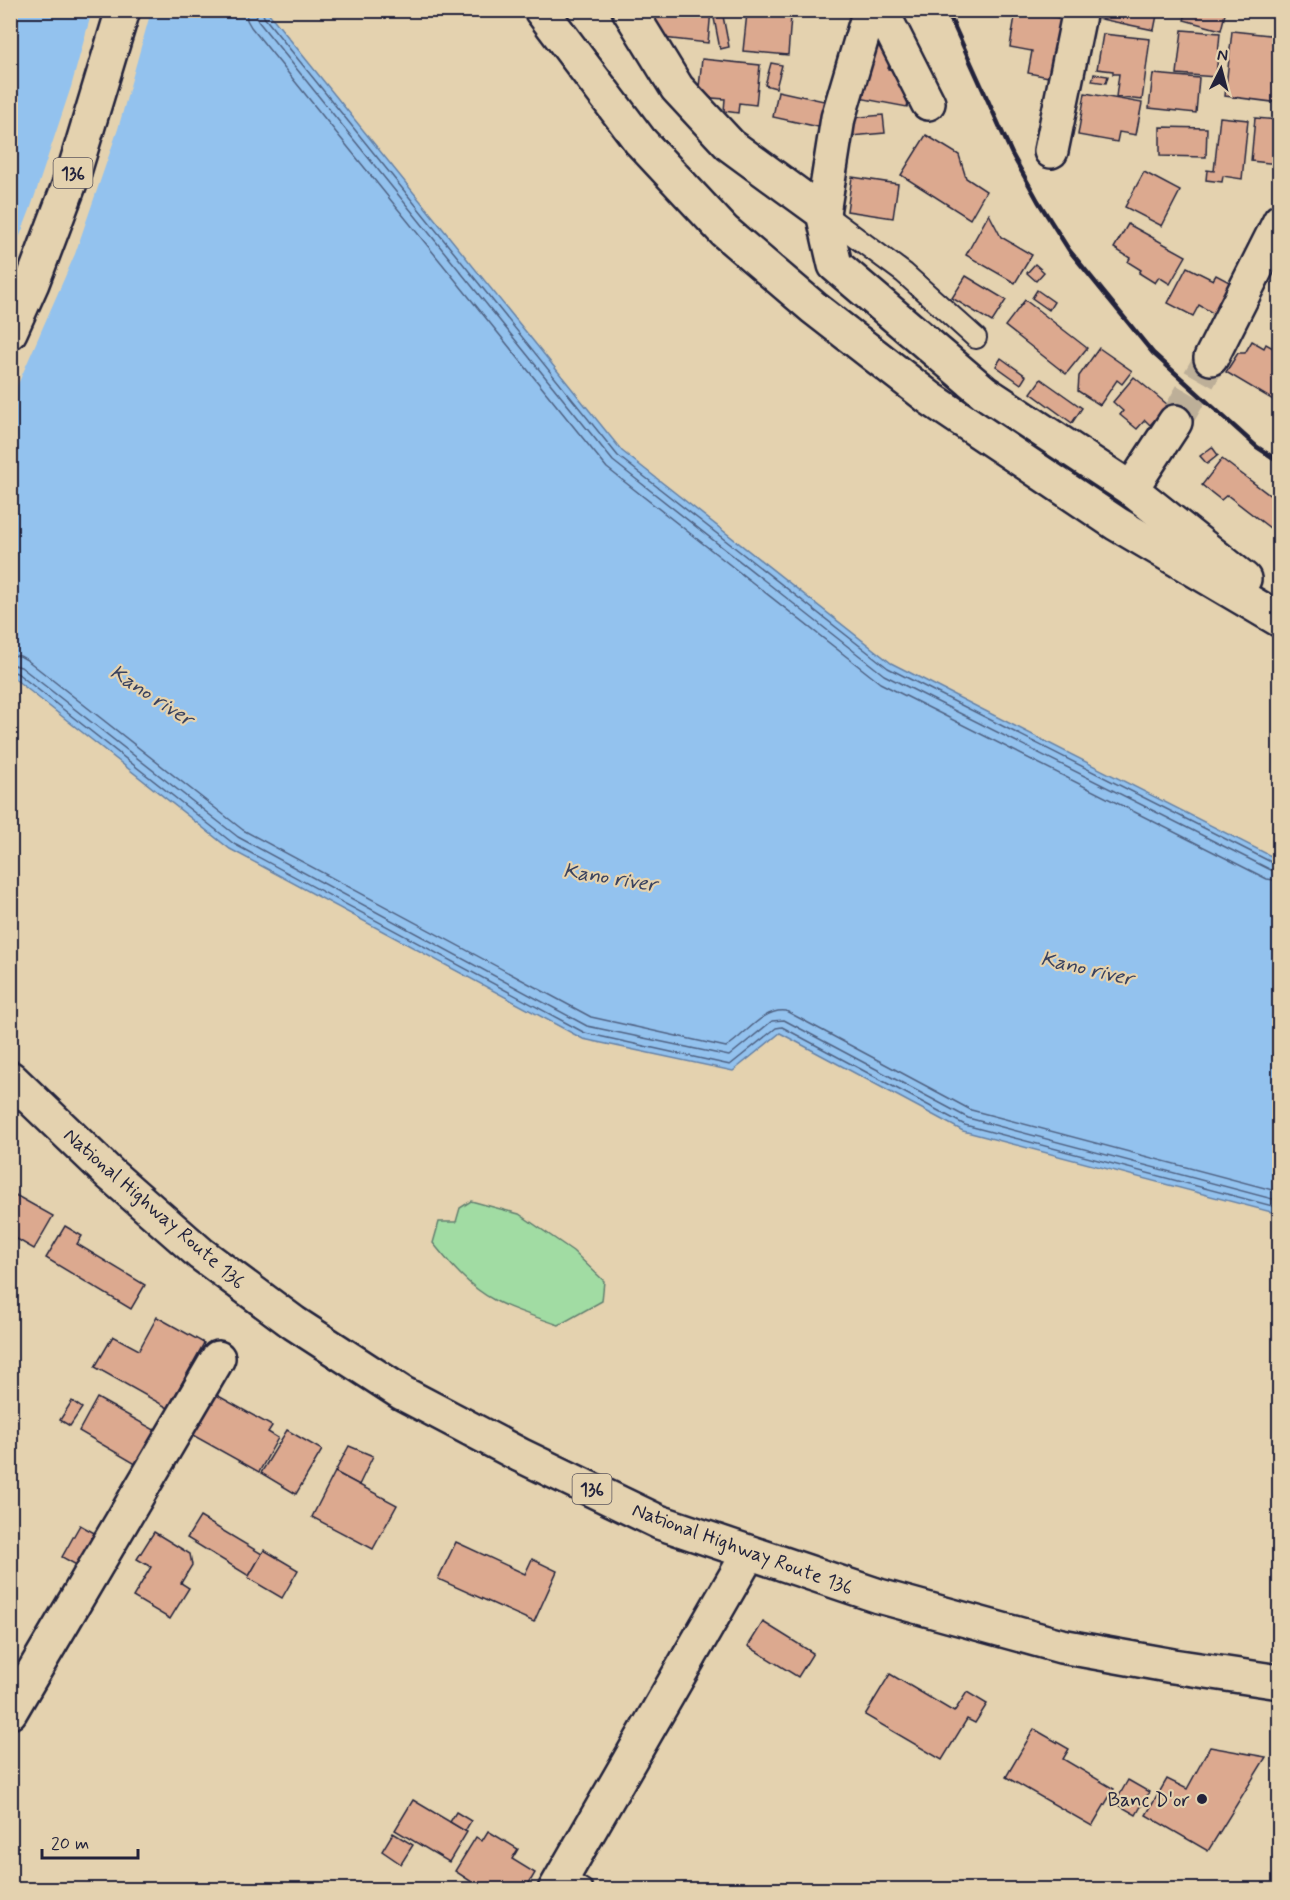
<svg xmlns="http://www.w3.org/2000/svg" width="1290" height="1900" font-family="Mynerve,sans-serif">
  <rect width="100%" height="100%" fill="#e4d2af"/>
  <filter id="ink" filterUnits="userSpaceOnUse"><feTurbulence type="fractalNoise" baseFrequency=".0167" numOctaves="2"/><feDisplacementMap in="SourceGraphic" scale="12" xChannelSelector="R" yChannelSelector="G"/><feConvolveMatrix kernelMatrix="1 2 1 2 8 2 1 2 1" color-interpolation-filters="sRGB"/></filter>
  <g filter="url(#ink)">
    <path fill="#a1dca3" stroke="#627f6f" stroke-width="1.5" d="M471,1201l48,13 54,37 31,30 -2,20 -43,24c-22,-8 -45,-14 -65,-25 -25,-13 -44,-36 -61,-57l6,-21h17l4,-14z"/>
    <polygon fill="#93c2ee" stroke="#6682a6" stroke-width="1.5" points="10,11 267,11 622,451 891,663 1279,860 1279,1214 963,1131 780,1033 733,1071 583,1039 230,849 11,676"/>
    <polygon fill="#e4d2af" points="92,11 151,11 118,129 75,254 11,400 11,259 30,210 71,87"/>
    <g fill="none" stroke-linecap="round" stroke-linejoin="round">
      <g stroke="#4f6283" stroke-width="1.5">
        <polyline points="246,10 247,20 251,27 607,468 880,683 1267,879 1280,881"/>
        <polyline points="255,10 258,21 613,461 884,675 1271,870 1280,872"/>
        <polyline points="262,10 264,17 618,456 888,668 1275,864 1280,864"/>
        <path d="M10,655l10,1 7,4 216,170 348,187 135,30c19,-11 36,-39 60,-36l185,99 309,82"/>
        <polyline points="10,664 21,667 238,837 587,1026 729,1056 772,1021 784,1020 968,1118 1280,1201"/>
        <polyline points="10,671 17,673 234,844 585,1033 730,1065 776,1028 782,1027 965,1125 1280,1208"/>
      </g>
    </g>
    <g fill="#dca98f" stroke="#22223b" stroke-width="1.5">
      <polygon points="657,10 711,10 708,43 654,37"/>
      <polygon points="1016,10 1065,19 1054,78 1028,73 1032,51 1010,47"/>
      <polygon points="1098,10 1158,10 1154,30 1096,18"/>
      <polygon points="1187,10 1226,10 1221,30 1184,20"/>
      <polygon points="747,13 791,16 788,55 743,51"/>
      <polygon points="723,16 729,47 720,49 714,18"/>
      <polygon points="1182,30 1220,33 1216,77 1177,74"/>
      <polygon points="1232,31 1280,36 1280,103 1225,96"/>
      <polygon points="1103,34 1150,39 1142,100 1116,97 1119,74 1113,74 1113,71 1097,69"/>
      <polygon points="869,45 892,49 888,69 903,72 900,88 911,90 907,107 859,98"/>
      <polygon points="702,59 760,65 756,105 739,103 738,113 724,111 725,99 698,97"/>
      <polygon points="771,63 782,65 776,88 765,85"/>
      <polygon points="1094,74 1108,76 1106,83 1092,81"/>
      <polygon points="1153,74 1199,78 1196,113 1149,108"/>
      <polygon points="778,91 824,101 819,127 773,117"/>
      <polygon points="1085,93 1142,103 1136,135 1119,132 1117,142 1078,135"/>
      <polygon points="883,115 885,133 851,136 850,118"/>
      <polygon points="1220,117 1248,120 1242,179 1223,176 1222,182 1206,180 1207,170 1214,171"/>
      <polygon points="1255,118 1280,120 1278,164 1251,161"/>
      <polygon points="1160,127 1207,128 1206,157 1160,156"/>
      <polygon points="926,135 959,155 966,178 986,191 970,219 901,175"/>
      <polygon points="1144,172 1180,191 1162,226 1125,207"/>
      <polygon points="852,177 898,184 893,218 847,211"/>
      <polygon points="989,214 1001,237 1032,255 1015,283 966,255"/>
      <polygon points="1128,224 1186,256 1170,284 1159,277 1155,283 1139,273 1141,270 1128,262 1130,258 1114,248"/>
      <polygon points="1035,264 1044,272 1036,281 1027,273"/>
      <polygon points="1187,267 1213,280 1216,275 1233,284 1216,315 1199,305 1193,316 1168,303"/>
      <polygon points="966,276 1006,300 992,322 952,298"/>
      <polygon points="1037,290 1054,302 1049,310 1032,298"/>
      <polygon points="1025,300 1087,348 1066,374 1005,326"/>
      <polygon points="1252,341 1264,348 1266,344 1280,352 1280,404 1226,372 1238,353 1245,353"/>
      <polygon points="1099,348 1132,371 1122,384 1117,380 1100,405 1078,391 1079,376"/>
      <polygon points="1001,358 1026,376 1021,384 996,366"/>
      <polygon points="1134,377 1168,405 1150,425 1145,420 1137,429 1120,415 1123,411 1113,402"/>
      <polygon points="1041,379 1082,408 1072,423 1031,393"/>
      <polygon points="1212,447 1218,455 1207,464 1200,456"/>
      <polygon points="1222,459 1280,503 1280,517 1270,528 1227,495 1221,500 1202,485"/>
      <polygon points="10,1192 53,1216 34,1249 10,1235"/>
      <polygon points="65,1226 82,1236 77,1244 145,1285 131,1309 46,1258"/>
      <polygon points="157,1317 204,1343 168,1408 95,1367 113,1336 139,1350"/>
      <polygon points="213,1393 272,1426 268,1432 278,1438 259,1472 189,1433"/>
      <polygon points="97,1398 158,1432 139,1466 79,1431"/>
      <polygon points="72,1401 82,1408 70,1426 60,1420"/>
      <polygon points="287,1430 322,1450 296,1494 261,1473"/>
      <polygon points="349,1446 373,1456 359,1485 335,1472"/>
      <polygon points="335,1472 397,1505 373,1549 312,1517"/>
      <polygon points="200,1517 262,1554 249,1576 187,1538"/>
      <polygon points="80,1525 98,1535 80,1567 62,1557"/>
      <polygon points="154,1532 190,1554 192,1565 181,1583 189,1588 170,1619 133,1597 151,1567 137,1559"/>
      <polygon points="456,1542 525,1574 532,1559 557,1571 534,1622 438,1579"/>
      <polygon points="264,1550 298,1570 282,1598 248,1578"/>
      <polygon points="763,1622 813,1653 798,1677 748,1646"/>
      <polygon points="890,1674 954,1712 967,1692 987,1704 975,1723 967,1719 942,1760 865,1715"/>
      <polygon points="1034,1729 1069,1749 1063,1759 1114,1789 1092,1826 1006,1777"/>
      <polygon points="1210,1747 1266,1757 1208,1851 1146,1815 1167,1779 1187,1789"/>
      <polygon points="1128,1780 1149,1792 1136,1815 1115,1803"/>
      <polygon points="413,1800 467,1832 449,1862 395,1830"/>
      <polygon points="456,1812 471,1821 465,1831 450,1822"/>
      <polygon points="488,1831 518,1849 512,1859 535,1873 525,1890 484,1890 455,1871 476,1837 482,1841"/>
      <polygon points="393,1833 413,1845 401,1864 382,1851"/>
    </g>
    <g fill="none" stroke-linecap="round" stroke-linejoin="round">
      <polyline stroke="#bdaf98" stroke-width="33" stroke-dasharray="33 16" stroke-linecap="butt" points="1175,422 1211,358"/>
      <defs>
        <g id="service">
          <polyline points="823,213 904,273 976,338"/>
          <polyline points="562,1877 583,1890"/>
        </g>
        <g id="minor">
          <polyline points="541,10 640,141 724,231 814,308 931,399 1117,524 1280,620"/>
          <polyline points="629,10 677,88 730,145 823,213 835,265 984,392 1131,489"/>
          <polyline points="881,10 928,103"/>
          <polyline points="1051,151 1080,10"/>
          <polyline points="823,213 838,118 870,10"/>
          <polyline points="1211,358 1280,221"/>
          <polyline points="1175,422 1131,489 1244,579"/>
          <polyline points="10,1712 218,1358"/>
          <polyline points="555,1890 749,1553"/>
        </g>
        <polyline id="trunk" points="10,1078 110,1174 201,1254 294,1323 402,1393 520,1455 659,1522 879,1596 1061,1646 1173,1666 1280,1682"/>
        <polyline id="motorway" points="10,332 32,283 74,172 123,10"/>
      </defs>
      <use href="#service" stroke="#22223b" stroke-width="24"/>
      <use href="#minor" stroke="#22223b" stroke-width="38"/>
      <use href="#trunk" stroke="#22223b" stroke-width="38"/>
      <use href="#motorway" stroke="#22223b" stroke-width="38"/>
      <use href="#service" stroke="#e4d2af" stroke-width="20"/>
      <use href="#minor" stroke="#e4d2af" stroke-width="33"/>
      <use href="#trunk" stroke="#e4d2af" stroke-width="33"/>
      <use href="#motorway" stroke="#e4d2af" stroke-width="33"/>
      <polyline stroke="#22223b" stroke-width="4.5" points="947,10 1012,154 1038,201 1069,250 1153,353 1257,447 1280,462"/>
    </g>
  </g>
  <circle fill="#22223b" stroke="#e4d2af" stroke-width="2" cx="1202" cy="1799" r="6"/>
  <g text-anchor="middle" stroke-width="4.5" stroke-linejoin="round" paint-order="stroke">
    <g fill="#e4d2af" stroke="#5c575e" stroke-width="1.5">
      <rect x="53.5" y="158" width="39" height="30" rx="4.5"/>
      <rect x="572.5" y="1474" width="39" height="30" rx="4.5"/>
    </g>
    <g font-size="18" font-weight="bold" fill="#22223b">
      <text x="73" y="179">136</text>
      <text x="592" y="1495">136</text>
    </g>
    <g font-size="20" fill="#22223b" stroke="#e4d2af">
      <text transform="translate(155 1208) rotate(41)" y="7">National Highway Route 136</text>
      <text transform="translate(743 1548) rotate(20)" y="7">National Highway Route 136</text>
    </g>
    <g font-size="20" fill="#22223b" stroke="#e4d2af" text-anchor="end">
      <text x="1190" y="1806">Banc D'or</text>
    </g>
    <g font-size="21" font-style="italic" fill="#39425f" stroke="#e4d2af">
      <text transform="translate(152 695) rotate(33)" y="7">Kano river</text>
      <text transform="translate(610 877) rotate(9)" y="7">Kano river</text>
      <text transform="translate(1087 968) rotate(13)" y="7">Kano river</text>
    </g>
  </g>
  <rect width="1290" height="1900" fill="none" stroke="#e4d2af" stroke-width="36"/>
  <rect x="18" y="18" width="1254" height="1864" fill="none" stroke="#22223b" stroke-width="2" filter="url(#ink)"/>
  <g transform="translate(1221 69) rotate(6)" stroke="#e4d2af" stroke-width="4.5" paint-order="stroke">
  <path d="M0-4.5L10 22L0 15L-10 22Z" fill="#22223b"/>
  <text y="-9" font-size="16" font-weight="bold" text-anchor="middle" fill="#22223b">N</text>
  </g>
  <path d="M42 1849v9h96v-9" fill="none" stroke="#22223b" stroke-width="3"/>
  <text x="51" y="1849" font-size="18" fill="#22223b" stroke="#e4d2af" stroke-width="4.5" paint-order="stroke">20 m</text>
</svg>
